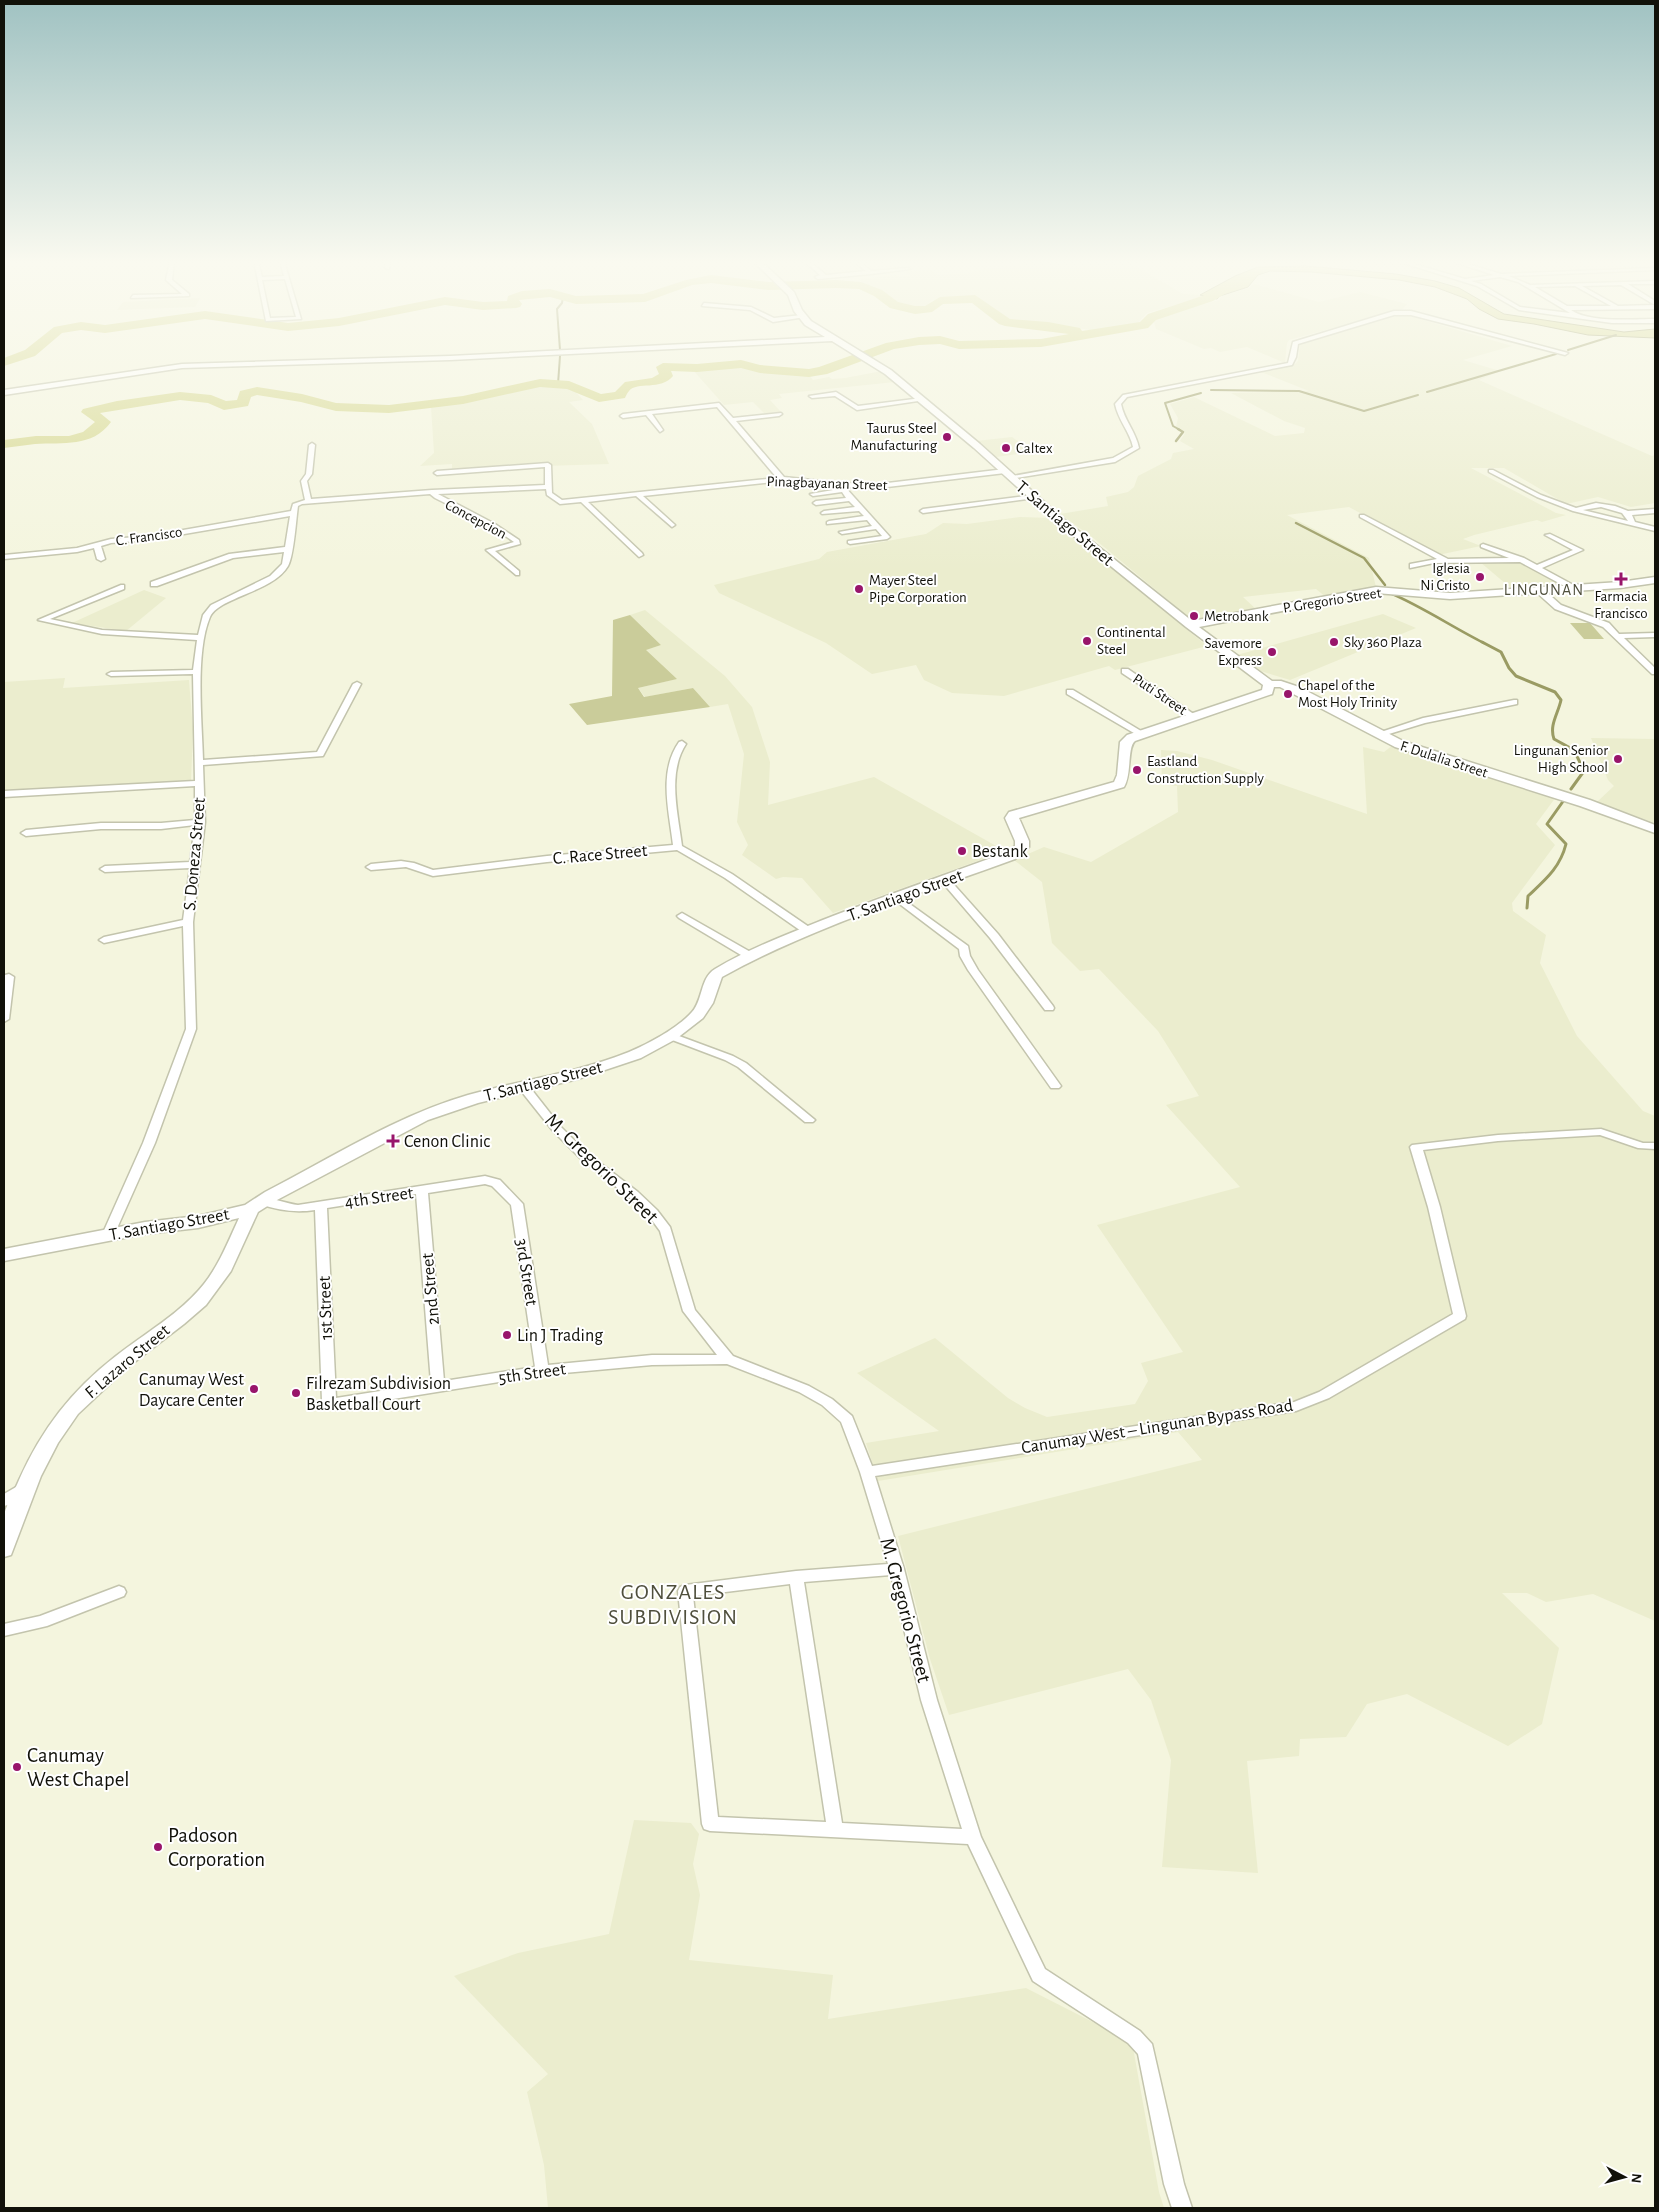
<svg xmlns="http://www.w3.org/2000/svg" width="1659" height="2212" font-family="'Alegreya Sans',sans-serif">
  <rect width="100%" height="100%" fill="#f4f5de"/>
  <g fill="#ebedce">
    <polygon points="1041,261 1127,261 1183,294 1200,295 1202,297 1147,313 1136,325 1090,330 1050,324 1014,322 978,298 973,297 932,300 927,305 915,309 903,306 863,284 860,279 897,275 899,277 910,276 905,272 930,269 938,275 973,273 972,271 1028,264"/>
    <polygon points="1330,261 1395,261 1423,269"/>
    <polygon points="1254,284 1319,302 1360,292 1407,304 1403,309 1289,340 1287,343 1285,363 1247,347 1220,352 1211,348 1204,349 1156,329 1154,322 1159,317 1219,300 1222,296 1249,288"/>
    <polygon points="200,298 195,307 117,310 123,302"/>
    <polygon points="1403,314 1512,346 1463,360 1500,371 1479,380 1652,456 1655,455 1655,503 1631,507 1598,497 1566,504 1504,468 1471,468 1556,513 1566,515 1542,522 1537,520 1474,535 1463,539 1481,546 1438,555 1349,507 1287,515 1369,558 1376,587 1327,598 1316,589 1243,597 1257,610 1192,620 1092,537 1060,514 1108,506 1106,497 1128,492 1134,487 1138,476 1171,459 1173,453 1194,449 1180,441 1185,433 1176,427 1178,418 1170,404 1194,397 1275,436 1304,433 1305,428 1284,421 1231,393 1309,391 1261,372 1295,364 1298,361 1300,343"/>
    <polygon points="733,365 743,366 754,371 808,374 813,380 829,377 832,379 845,378 882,371 895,382 779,394 782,398 770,400 781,412 765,414 753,402 724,405 692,369"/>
    <polygon points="540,385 573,389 583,400 569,402 592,424 609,464 544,466 543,462 452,469 452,464 420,466 434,453 431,407 465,402"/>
    <polygon points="1012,437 1033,452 996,457 976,441"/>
    <polygon points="1020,517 1051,518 1207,646 1115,670 1109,666 1004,696 952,693 924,680 916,665 872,674 826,643 719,593 714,585 819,559 827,552 926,534 943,523 967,524"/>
    <polygon points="1519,561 1566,585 1512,589 1480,562"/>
    <polygon points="144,590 166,598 126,631 72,623"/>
    <polygon points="645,610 725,676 752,707 770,762 768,805 874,777 1005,851 833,913 802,878 783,877 776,879 742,855 748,845 737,822 744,754 728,704 710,707 693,688 645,697 638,688 676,679 645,650 661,645 630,615"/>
    <polygon points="1383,614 1416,628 1290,680 1257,670 1237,655"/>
    <polygon points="65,678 63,688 189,680 193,730 191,782 4,792 4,682"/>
    <polygon points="1591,738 1655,739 1655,823 1597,802 1614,786 1608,780"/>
    <polygon points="1393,745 1556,797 1536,824 1555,845 1512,903 1513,911 1546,935 1540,963 1577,1036 1643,1111 1655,1116 1655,1621 1593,1594 1546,1602 1527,1593 1502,1593 1559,1648 1542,1724 1508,1746 1407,1694 1367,1704 1346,1737 1300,1739 1299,1756 1247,1761 1258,1873 1162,1867 1171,1760 1151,1700 1128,1669 949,1715 930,1659 898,1536 1202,1460 1178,1432 878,1481 866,1443 939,1431 857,1373 935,1338 1008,1398 1025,1408 1047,1417 1135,1404 1148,1381 1141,1363 1183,1352 1097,1225 1240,1187 1166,1105 1199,1096 1158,1031 1099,969 1080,971 1052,943 1042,882 1014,860 1044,847 1091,862 1178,812 1177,786 1162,784 1161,750 1177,751 1212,760 1367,814 1363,747 1384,752"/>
    <polygon points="634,1820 691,1823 699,1834 693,1864 700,1895 689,1960 833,1975 828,2019 1026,1988 1132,2042 1159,2192 1164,2208 548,2208 544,2165 527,2092 548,2074 454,1976 518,1953 609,1934"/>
  </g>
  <g fill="#cacc9a">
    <polygon points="630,615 661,645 646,650 677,679 638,688 644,697 693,688 710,707 587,725 569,704 612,696 613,620"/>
    <polygon points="1570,623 1590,623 1604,639 1584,639"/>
  </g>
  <polygon fill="#d4d68a" stroke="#9a9b63" points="1306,266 1396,274 1435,281 1459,288 1504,314 1624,332 1655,329 1655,338 1588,335 1534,324 1498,319 1479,309 1467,299 1435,287 1399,280 1311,272 1270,271 1258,275 1248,287 1220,296 1217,299 1200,295 1235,276 1258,267"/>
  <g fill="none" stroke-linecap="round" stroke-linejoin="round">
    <g stroke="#9a9b63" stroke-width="2">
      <polyline points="560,350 557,309 562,303 563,296"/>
      <polyline points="1568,350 1616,335"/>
      <polyline points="558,384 560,356"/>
      <polyline points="1211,390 1299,391 1364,411 1418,395"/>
      <polyline points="1427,392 1556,354"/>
      <polyline points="1180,430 1173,426 1165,403 1201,393"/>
    </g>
    <g stroke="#9a9b63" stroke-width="2.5">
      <polyline points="1176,441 1183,432 1178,429"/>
      <polyline points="1296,523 1364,558 1385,585"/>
      <path d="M1390,593c33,14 62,34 94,50"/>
    </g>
    <g stroke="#9a9b63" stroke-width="3">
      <path d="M1482,642l19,10 8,16 7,8 39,16 6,8c-3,14 -12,25 -7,39l20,11 10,21 -13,18"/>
      <path d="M1527,908l1,-12c17,-16 32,-28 38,-52l-19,-20 17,-24"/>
    </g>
    <path fill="#d4d68a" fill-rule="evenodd" d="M711,275l58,7 67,-2 25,2 21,8 16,12 17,4h10l15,-9 35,-2 35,24 38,3 32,6 2,3 58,-9 8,-8 57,-19 31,-16 4,-2 6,4 -33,20 -57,19 -8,8 -107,19 -82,2 -19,-5 -21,1 -25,4 -67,25 -18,3 -49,-4 -19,-5 -44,4 -26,-1 2,5c-12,15 -36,5 -44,15 -2,2 -3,5 -4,7l-26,4 -32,-13 -27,-2 -77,17 -74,9 -53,-2 -35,-9 -44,-7 -6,2 -3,9 -24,4 -16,-7 -28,-3 -80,13 11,9c-19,26 -48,20 -76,22 -10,1 -21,3 -31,4v-8l32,-4h33l14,-4 12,-10 -14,-10 2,-3 34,-8 63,-9 31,3 15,6 11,-1 3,-9 17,-4 45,7 34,9 53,2 74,-9 77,-17 29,2 32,13 14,-2 10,-10 27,-4 7,-4 -3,-7 7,-4 34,1 44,-4 19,5 49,4 10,-2 67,-24 33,-6 21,-1 19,5 82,-2 28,-5 -64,-8 -6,-2 -27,-21 -29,1 -11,8 -17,2 -25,-6 -16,-12 -15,-7 -23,-1 -67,2 -58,-7 -19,2 -47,17 -69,2 -26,-7 -31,3 3,4 -2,3 -4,1 -33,2 -38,-5 -106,21 -51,5 -83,-12 -100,14 -24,-3 -19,3 -27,23 -31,10v-8l21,-8 29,-23 27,-5 24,3 100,-14 83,12 51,-5 106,-21 38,5 24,-1 1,-5 14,-5 28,-2 26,7 67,-2 43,-14z"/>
    <defs>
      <g id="street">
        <polygon points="170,261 174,261 172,280 189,294 189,296 131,298 133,295 182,294 166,280"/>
        <path d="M254,261h4l4,16 22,-1 -4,-15h4l17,58 -35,2zM285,279l11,38 -26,1 -8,-38z"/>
        <polygon points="386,261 390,261 389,269 385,268"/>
        <polygon points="804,261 809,261 826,275 866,271 854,261 859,261 871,271 908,268 910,269 871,274 818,279 815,277 820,275"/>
        <path d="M1397,261h7l61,18 29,-4 -43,-14h7l43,13 154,-6v2l-146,6 21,9 125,-4v3h-27l27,17v4l-34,-20 -39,1 36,20 37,-1v4l-84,1c18,13 62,9 84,9v4h-43l-93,-13 -42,-24zM1500,277l18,5 52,31 -50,-6 -39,-23 -10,-3zM1575,286l36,20h-44l-32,-19z"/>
        <polygon points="704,303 751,307 774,318 802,315 805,317 773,322 750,310 702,306"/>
        <path d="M1394,311h17l157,42 -3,2 -154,-40h-17l-96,29 -2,13 -4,8 -165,32 -6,7c3,16 15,28 18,44l-24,14 -105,17 -3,-2 106,-19 20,-11c-3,-15 -15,-27 -18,-43l8,-9 165,-32 5,-21z"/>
        <polygon points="836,392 858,406 922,398 925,400 857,410 835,396 812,398 809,396"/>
        <path d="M719,403l14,15 48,-5 1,1 -3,2 -43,5 48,56 56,6 39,1 126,-15 3,2 -3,2 -126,15 -34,-1 45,50 -3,2 -37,5 -2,-1v-2l34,-5 -6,-7 -34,5 -3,-2 33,-6 -5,-6 -40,4v-2l2,-1 35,-5 -5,-5 -37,3 -1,-1 3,-2 31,-4 -6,-6 -33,4 -3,-2 3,-2 30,-3 -4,-6 -29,4 -3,-2 29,-5 -1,-2 -56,-6 -139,15 31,28 1,1 -3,2 -36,-31 -48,6 54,51 1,2 -4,2 -58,-55 -21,2 -13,-9 -1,-6 -108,5 57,30 24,16 1,4 -25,7 24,20v4h-3l-30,-25 28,-8 -23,-16 -56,-28 -5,-4 -128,10 -4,2c-2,13 -4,50 -10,60 -15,26 -69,31 -78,51 -15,35 -8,104 -7,143l114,-8 36,-68 4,-2 4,2 -38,72 -120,9 2,57 -12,100 3,107 -41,114 -41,92 -2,3h-8l-2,-3 41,-92 43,-114 -3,-103 -79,17 -5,-3 5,-3 79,-17 7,-52 -85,4 -5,-3 5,-3 85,-4 5,-37 -34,4h-60l-75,7 -5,-3 5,-3 75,-7h60l34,-3v-34l-191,11v-6l191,-10 -2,-107 -82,2 -4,-2 4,-2 82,-2 4,-30 -95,-6 -64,-14 83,-35h3v4l-74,30 52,11 96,5 5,-20 8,-10 59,-29 12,-12 2,-12 -51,6 -76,28h-6v-4l78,-28 56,-7 5,-31 -141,24 -38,3 -10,3 4,13 -4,2 -4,-2 -3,-11 -17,4 -73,7v-4l73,-7 34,-9 38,-3 142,-25 2,-7 12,-4 -4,-19 5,-7 3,-29 3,-2 3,2 -3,29 -5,7 4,18 121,-9 113,-5v-18l-108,8 -3,-2 3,-2 111,-8 3,2 1,28 10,7 215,-22 -60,-71 -65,7 11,16 -3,2 -14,-17 -23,3 -3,-2 3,-2z"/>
        <path d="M1489,470h4l48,25 35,13 20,-5 19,3 13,5 27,-2v4l-23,2 3,7 20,5v4l-82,-20 -36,-14 -48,-25zM1601,507l21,6 6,8 -45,-11z"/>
        <polygon points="1033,495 1035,496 1035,498 923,513 920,511 923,509"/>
        <polygon points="1360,515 1364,515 1448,559 1509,558 1481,547 1481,545 1483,544 1524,558 1537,565 1573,550 1545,535 1550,534 1583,550 1542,568 1577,587 1570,589 1520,562 1434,563 1410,568 1410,564 1437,559 1360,517"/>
        <polygon points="1536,588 1542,588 1561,605 1609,623 1619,634 1655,633 1655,637 1624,638 1655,668 1655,674 1652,674 1603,627 1555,609 1536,592"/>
        <polygon points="1122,669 1128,669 1198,717 1197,719 1191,719 1122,673"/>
        <polygon points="1067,690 1073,690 1146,734 1145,736 1139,736 1067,694"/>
        <polygon points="1514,700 1517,700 1517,704 1425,723 1379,737 1375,734 1423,718"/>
        <path d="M682,741l4,3c-19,29 -8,69 -4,102l50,28 80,55 1,2 -1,2h-8l-79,-55 -48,-28 -130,12 -114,14 -27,-9 -35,3 -5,-3 5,-3 30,-3 13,2 19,7 114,-14 126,-11c-4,-34 -15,-73 6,-103z"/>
        <polygon points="945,877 948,878 998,934 1053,1006 1054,1008 1053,1010 1045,1010 990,938 942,882 942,878"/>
        <polygon points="896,894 968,946 970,956 978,970 1061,1086 1059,1088 1051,1088 968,970 960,956 959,949 893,899 891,897"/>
        <polygon points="682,913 754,954 755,956 750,959 746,958 679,918 677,916"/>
        <polygon points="9,974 14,977 9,1019 4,1022 4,978 5,975"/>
        <polygon points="671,1033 733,1056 746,1063 815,1120 813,1122 805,1122 738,1067 725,1060 667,1038 666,1036"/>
        <path d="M524,1084l4,1 33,42 26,26 51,39 19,18 13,17 25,83 38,46 76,30 23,13 20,17 20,50 422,-64 25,-10 134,-78 -25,-107 -18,-60 2,-2 86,-10 103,-6 42,14h12v6l-17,-1 -38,-13 -102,6 -75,9 17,57 26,109 -1,3 -136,79 -33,13 -421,65 29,93 33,131 44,137 64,132 95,62 12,13 32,140 8,24h-20l-8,-24 -26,-130 -10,-11 -95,-62 -65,-137 -258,-13 -6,-2 -2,-5 -24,-233 2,-4 5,-2 111,-14 92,-7 -28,-92 -19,-50 -19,-17 -23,-13 -72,-28 -75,1 -110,10 -205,33 -13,-4 -2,-3 -7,-191c-21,3 -36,0 -56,-6l-2,-3 2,-3c9,-2 28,6 39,7l187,-29 15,4 23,24 25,161 104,-10h65l-34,-44 -23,-80 -11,-15 -19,-18 -51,-41 -26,-26 -35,-44zM485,1184l7,2 19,19 24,162 -91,14 -16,-188zM416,1194l15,189 -95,15 -9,-190zM891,1575l30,125 41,129 -120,-6 -38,-241zM790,1584l36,238 -108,-5 -25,-221z"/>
        <path d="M23,1483l5,1 2,4c-5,8 -17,16 -26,18v-12z"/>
        <polygon points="119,1586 124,1588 126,1592 124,1596 47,1626 4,1636 4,1624 40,1616"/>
      </g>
      <path id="secondary" d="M753,261h8l33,31 8,18 9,11 80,49 89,74 81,73 131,104 184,-34 74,6 170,-11 35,-5v6l-35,5 -170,11 -74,-6 -177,34 73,54h9l18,6 104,54 187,59 65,25v8l-75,-27 -185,-59 -115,-60h-6l-2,7 -137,47c-8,6 -3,33 -11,46l-105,31 10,23v6l-14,12c-98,36 -201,67 -293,118l-9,26 -10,15 -27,21 -35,19 -63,21 -100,24 -50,17 -151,80 -19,12 -27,59 -25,34 -22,19 -56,43 -50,47 -20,29 -17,33 -30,79 -7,2c0,-13 -3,-29 0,-42 3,-12 10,-23 15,-35 23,-51 52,-89 97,-124 29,-23 64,-42 88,-72 15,-19 25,-44 35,-66l-41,10 -53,6 -141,27v-12l141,-27 53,-6 47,-11 20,-13c66,-34 131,-76 203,-97 53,-15 109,-22 161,-43 19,-8 49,-24 63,-40 11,-12 8,-34 23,-43 37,-22 78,-37 118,-53 57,-22 115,-42 172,-63l10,-7v-5l-10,-23 4,-6 105,-30 3,-7 3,-33 7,-7 135,-45 1,-5 -77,-58 -131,-106 -81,-73 -89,-74 -53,-33 -382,19 -268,8 -178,27v-5l178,-26 268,-8 375,-19 -20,-12 -11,-14 -6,-16z"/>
    </defs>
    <use href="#street" stroke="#c3c4ad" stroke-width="3"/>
    <use href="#secondary" stroke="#c3c4ad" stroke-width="3"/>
    <use href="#street" fill="#fff" fill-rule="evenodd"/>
    <use href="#secondary" fill="#fff" fill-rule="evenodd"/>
  </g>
  <linearGradient id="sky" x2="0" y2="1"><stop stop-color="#a0c2c2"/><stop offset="0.46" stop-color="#fafaf0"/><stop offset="1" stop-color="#fafaf0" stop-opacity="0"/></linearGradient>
  <rect width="1659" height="571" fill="url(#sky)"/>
  <g fill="#98156b" stroke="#fff" stroke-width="2">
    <circle cx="947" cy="437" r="5"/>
    <circle cx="1006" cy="448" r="5"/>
    <circle cx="1480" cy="577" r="5"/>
    <path d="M1618.5 571.5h5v5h5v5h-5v5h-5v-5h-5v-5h5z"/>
    <circle cx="859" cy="589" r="5"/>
    <circle cx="1194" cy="616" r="5"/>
    <circle cx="1087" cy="641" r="5"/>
    <circle cx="1334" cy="642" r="5"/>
    <circle cx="1272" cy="652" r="5"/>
    <circle cx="1288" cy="694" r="5"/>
    <circle cx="1618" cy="759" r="5"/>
    <circle cx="1137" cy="770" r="5"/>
    <circle cx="962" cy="851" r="5"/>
    <path d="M390.5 1133.5h5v5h5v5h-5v5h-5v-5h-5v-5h5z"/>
    <circle cx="507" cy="1335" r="5"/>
    <circle cx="254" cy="1389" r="5"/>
    <circle cx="296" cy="1393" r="5"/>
    <circle cx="17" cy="1767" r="5"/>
    <circle cx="158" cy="1847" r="5"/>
  </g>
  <g text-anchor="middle" stroke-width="4" stroke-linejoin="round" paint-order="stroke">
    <g font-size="15" fill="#111109" stroke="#fff" text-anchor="start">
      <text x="937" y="433" text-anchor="end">Taurus Steel<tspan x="937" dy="17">Manufacturing</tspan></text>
      <text x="1016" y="453">Caltex</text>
      <text x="1470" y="573" text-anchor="end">Iglesia<tspan x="1470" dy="17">Ni Cristo</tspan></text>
      <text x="869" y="585">Mayer Steel<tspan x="869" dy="17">Pipe Corporation</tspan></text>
      <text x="1621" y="601" text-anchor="middle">Farmacia<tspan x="1621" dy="17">Francisco</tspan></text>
      <text x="1204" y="621">Metrobank</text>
      <text x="1097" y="637">Continental<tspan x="1097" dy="17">Steel</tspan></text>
      <text x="1344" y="647">Sky 360 Plaza</text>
      <text x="1262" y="648" text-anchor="end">Savemore<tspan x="1262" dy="17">Express</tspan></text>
      <text x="1298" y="690">Chapel of the<tspan x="1298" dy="17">Most Holy Trinity</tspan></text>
      <text x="1608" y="755" text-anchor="end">Lingunan Senior<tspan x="1608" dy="17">High School</tspan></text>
      <text x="1147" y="766">Eastland<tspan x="1147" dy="17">Construction Supply</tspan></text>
    </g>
    <g font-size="15" fill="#111109" stroke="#fff">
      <text transform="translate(827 483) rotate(2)" y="5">Pinagbayanan Street</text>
      <text transform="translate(476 519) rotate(28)" y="5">Concepcion</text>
      <text transform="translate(149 536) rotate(-8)" y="5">C. Francisco</text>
      <text transform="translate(1332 600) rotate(-9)" y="5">P. Gregorio Street</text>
      <text transform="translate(1160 694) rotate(34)" y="5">Puti Street</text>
      <text transform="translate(1444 759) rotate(18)" y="5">F. Dulalia Street</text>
    </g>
    <g font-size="16" letter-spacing="1" fill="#4f4f3c" stroke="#fff">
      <text x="1544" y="595">LINGUNAN</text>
    </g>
    <g font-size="18" fill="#111109" stroke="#fff">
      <text transform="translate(1065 523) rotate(40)" y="6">T. Santiago Street</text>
      <text transform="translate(194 854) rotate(-85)" y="6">S. Doneza Street</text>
      <text transform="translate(600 854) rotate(-5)" y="6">C. Race Street</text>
      <text transform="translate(905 895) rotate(-20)" y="6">T. Santiago Street</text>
      <text transform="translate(543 1081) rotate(-14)" y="6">T. Santiago Street</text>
      <text transform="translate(379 1197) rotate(-8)" y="6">4th Street</text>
      <text transform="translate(169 1224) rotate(-10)" y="6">T. Santiago Street</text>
      <text transform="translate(527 1272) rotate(81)" y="6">3rd Street</text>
      <text transform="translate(430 1289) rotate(-95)" y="6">2nd Street</text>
      <text transform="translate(325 1308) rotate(-92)" y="6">1st Street</text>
      <text transform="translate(127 1361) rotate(-40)" y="6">F. Lazaro Street</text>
      <text transform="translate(532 1373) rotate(-8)" y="6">5th Street</text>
      <text transform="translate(1157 1426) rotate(-9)" y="6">Canumay West – Lingunan Bypass Road</text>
    </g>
    <g font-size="18" fill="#111109" stroke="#fff" text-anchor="start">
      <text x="972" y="857">Bestank</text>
      <text x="404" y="1147">Cenon Clinic</text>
      <text x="517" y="1341">Lin J Trading</text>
      <text x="244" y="1385" text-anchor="end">Canumay West<tspan x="244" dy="21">Daycare Center</tspan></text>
      <text x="306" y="1389">Filrezam Subdivision<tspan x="306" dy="21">Basketball Court</tspan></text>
    </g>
    <g font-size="21" fill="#111109" stroke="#fff">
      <text transform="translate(602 1168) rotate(44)" y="7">M. Gregorio Street</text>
      <text transform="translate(906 1610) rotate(75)" y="7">M. Gregorio Street</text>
    </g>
    <g font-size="21" fill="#111109" stroke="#fff" text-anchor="start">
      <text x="27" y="1762">Canumay<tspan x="27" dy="24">West Chapel</tspan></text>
      <text x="168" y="1842">Padoson<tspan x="168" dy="24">Corporation</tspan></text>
    </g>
    <g font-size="22" letter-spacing="1" fill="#4f4f3c" stroke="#fff">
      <text x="673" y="1599">GONZALES<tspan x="673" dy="25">SUBDIVISION</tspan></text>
    </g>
  </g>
  <rect width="1659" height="2212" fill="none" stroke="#111109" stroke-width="10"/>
  <g transform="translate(1624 2177) rotate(96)" stroke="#ffffff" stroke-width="4" paint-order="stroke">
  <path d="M0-4L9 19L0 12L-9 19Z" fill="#111109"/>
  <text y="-8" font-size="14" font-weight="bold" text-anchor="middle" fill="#111109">N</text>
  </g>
</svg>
